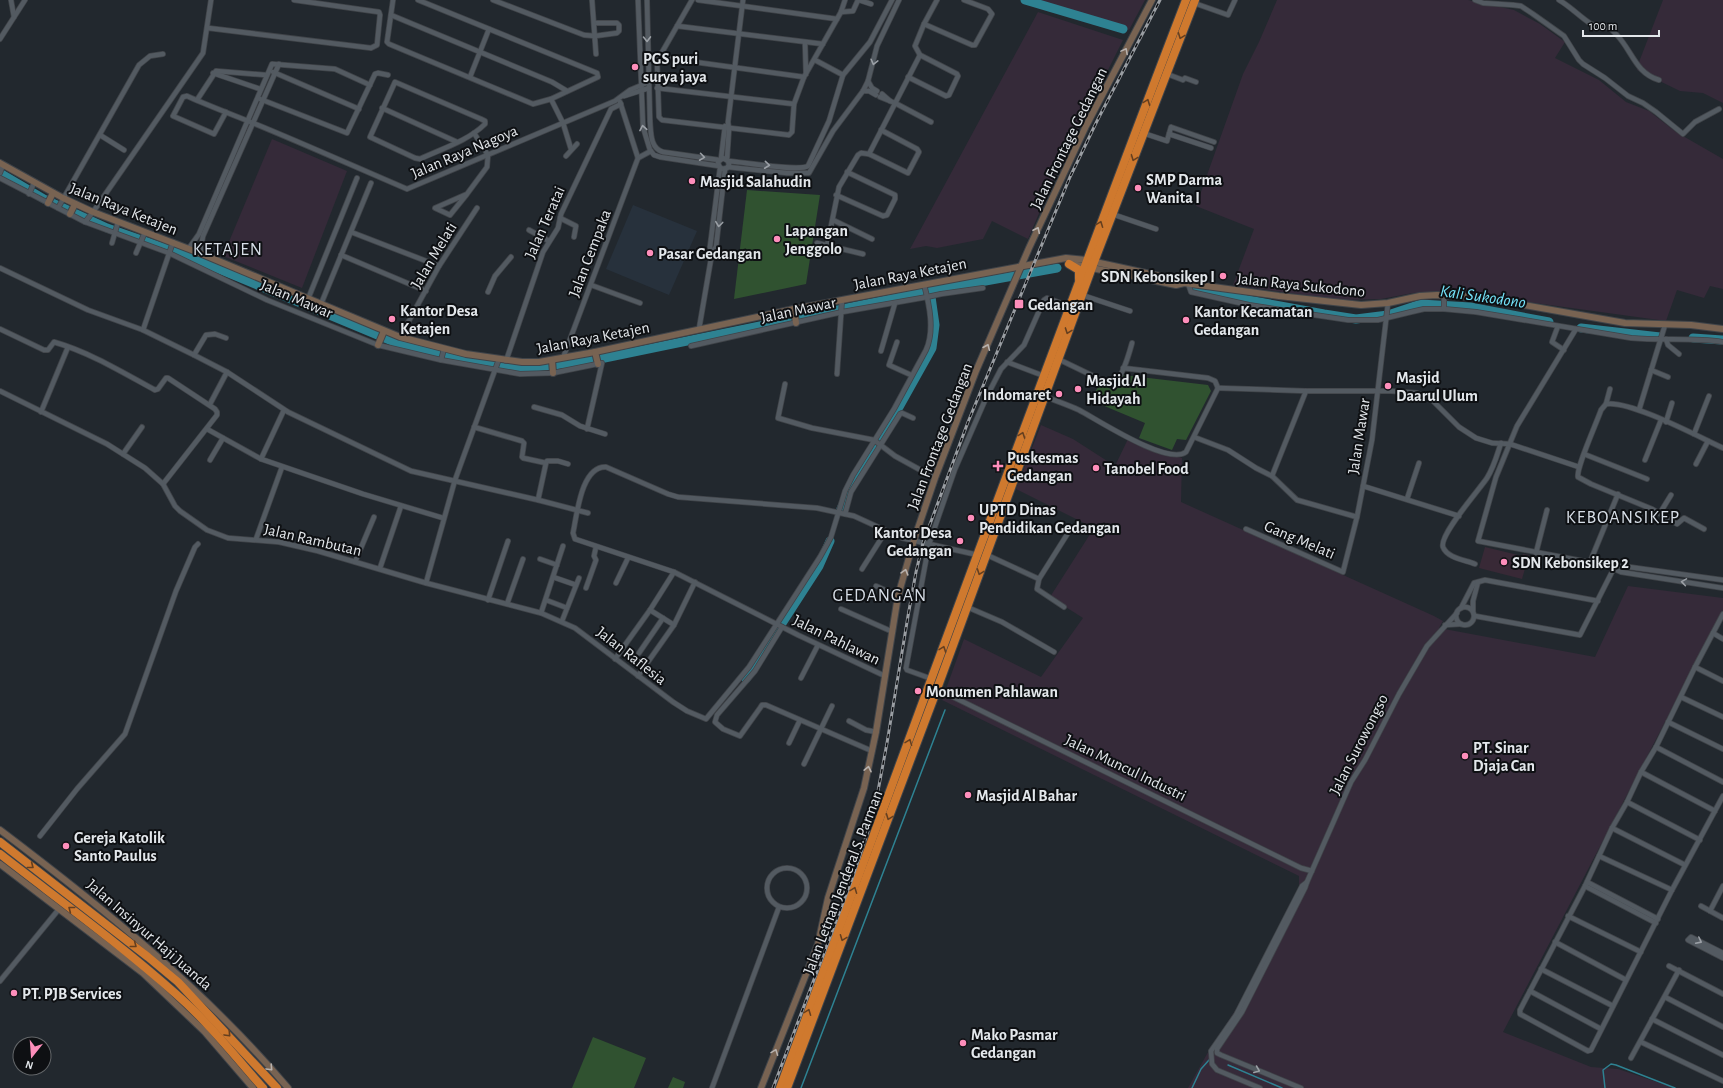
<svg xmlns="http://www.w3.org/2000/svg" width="1723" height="1088" font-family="'Alegreya Sans',sans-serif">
  <rect width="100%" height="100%" fill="#22282e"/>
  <polygon fill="#27313c" points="633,205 697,231 669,295 606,269"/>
  <g fill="#352a39">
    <polygon points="1031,0 1145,0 1129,30"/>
    <polygon points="1277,0 1468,0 1514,10 1540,24 1565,42 1555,58 1599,80 1626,102 1649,111 1676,132 1723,159 1723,289 1710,286 1704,298 1677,290 1666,321 1447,291 1413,293 1381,299 1339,300 1233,285 1254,229 1196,206 1243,74 1259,42"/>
    <polygon points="1663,0 1723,0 1723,103 1703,93 1680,91 1637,70 1639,62"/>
    <polygon points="1038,12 1123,40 1055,176 1028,239 992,221 983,239 937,248 926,246 910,249"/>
    <polygon points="272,139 347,171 302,288 223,256"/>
    <polygon points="1041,425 1073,439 1115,466 1128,439 1148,450 1182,458 1181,502 1434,616 1443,621 1439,628 1595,657 1628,586 1723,598 1723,611 1503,1032 1591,1067 1618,1069 1675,1088 1188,1088 1207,1054 1244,997 1299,889 1299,876 942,700 964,639 1041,677 1083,618 1050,597 1094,528 1016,489"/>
  </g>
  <polygon fill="#382936" points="1485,547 1522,556 1523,554 1529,555 1522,579 1479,568"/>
  <g fill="#305230">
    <polygon points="747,190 820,195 806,284 734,299"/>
    <polygon points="1123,375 1208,385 1211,391 1186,440 1177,439 1172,450 1139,438 1145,423 1090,400 1100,384 1113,390"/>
    <polygon points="593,1037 646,1058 634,1088 572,1088"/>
    <polygon points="673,1077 685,1082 683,1088 668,1088"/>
  </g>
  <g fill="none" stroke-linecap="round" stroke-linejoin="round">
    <g stroke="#2e8292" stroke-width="1.5">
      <polyline points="1228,1065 1282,1088"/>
      <polyline points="801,1088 945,710"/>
      <polyline points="1192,1088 1201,1069 1209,1060"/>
      <polyline points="1605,1088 1603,1070 1611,1064 1616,1065 1675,1088"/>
    </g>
    <g stroke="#2e8292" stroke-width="9">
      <polyline points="1025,0 1123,29"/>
      <polyline points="0,173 44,199 107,228 190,257 397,343 437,353 525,368 590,361 930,291 1057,268"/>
      <polyline points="1194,290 1324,314 1356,319 1388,315 1421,304 1470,307 1549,322"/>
      <polyline points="1581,328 1660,337"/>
      <polyline points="1693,338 1722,340"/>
      <polyline points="841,509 853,483 899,407 932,348 935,325 931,297"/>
      <polyline points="746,679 819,566 830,541"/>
    </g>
    <defs>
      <g id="street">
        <polyline points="11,0 14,17"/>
        <polyline points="393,0 387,42 389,44 533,104 551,99 598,77 597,73 418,0"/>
        <polyline points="493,0 584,35 595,36 617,33 619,31 619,25 617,23 594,23"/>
        <polyline points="592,0 596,54"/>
        <polyline points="638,0 643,127 650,150 654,155 660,157 719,166"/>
        <path d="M647,0l3,121c1,12 0,27 13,31l56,8"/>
        <polyline points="692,0 657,61 659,117 662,120 789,135 792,132 794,104 804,77 841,12 845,0"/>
        <polyline points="698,0 837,19"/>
        <polyline points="859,0 871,4"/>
        <polyline points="1475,0 1483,3 1513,5 1521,6 1533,14 1564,36 1579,60 1583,64 1605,78 1628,96 1643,103 1656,112 1683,134 1695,122 1719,109"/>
        <path d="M1559,0c12,7 21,17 32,24 6,3 13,1 18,4 3,1 5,4 7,6 16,16 19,39 43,46"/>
        <polyline points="1194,3 1228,15 1235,0"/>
        <polyline points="841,12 853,11 858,0"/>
        <polyline points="391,15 552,82 567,91"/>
        <polyline points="924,24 972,45 975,45 992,14 988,9 964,0"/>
        <polyline points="677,26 823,44"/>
        <polyline points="208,28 371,48 377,45 380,15 379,12 294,0"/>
        <polyline points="0,39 25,0"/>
        <polyline points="805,42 806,74"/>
        <polyline points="658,57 804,77"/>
        <polyline points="815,60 843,75"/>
        <polyline points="273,72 359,109"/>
        <polyline points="213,73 260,89"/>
        <polyline points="1167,74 1183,80 1185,78 1196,82"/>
        <polyline points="470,77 489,29"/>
        <polyline points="908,77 946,96 949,95 958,76 957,74 920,55 915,46 924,24 937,0"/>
        <polyline points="868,81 872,88 877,91"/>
        <path d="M395,82l86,37 4,2v3c-17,17 -44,25 -65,35l-5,-1 -45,-21z"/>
        <polyline points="657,88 794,104"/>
        <polyline points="863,91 869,91 876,95"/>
        <polyline points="882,94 890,101"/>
        <polyline points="624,96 649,88"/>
        <polyline points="880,97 895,103 931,122"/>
        <polyline points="260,99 347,133 375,74 378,73 388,75"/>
        <polyline points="551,99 563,123 571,149"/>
        <polyline points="197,100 216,71 266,75"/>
        <polyline points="620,102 638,158"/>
        <polyline points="382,108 457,142"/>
        <path d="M226,112l-12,22 -41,-18 10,-19 4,-1c22,10 44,18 66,27 49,20 98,42 147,63l7,3 208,-88 15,-11 19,-8"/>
        <polyline points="1143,133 1167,141 1171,127 1214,142"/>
        <polyline points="1169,134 1211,148"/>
        <polyline points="100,135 124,150"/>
        <polyline points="869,154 920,55"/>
        <polyline points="566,156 577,144"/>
        <polyline points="638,158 651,151"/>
        <polyline points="721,159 725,126"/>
        <polyline points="727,159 729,129 728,122 743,0"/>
        <path d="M728,161l1,4 -2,3 -5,1 -3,-3 -1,-4 5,-4 5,3c15,1 70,11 80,5l21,-45 14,-46 27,-33 22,-42"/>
        <polyline points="728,167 787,173 809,173 833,131 863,91 868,81 877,46 899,0"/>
        <polyline points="0,173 3,165"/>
        <polyline points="0,178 85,222 169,253 267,300 378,345 441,360 520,374 553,373 602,363 587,429"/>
        <polyline points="29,194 34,183"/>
        <polyline points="467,194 450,215 435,208 467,194 487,167 488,155 474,133"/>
        <polyline points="836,195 883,216 887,215 895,199 895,195 847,172"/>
        <polyline points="58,208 139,65 150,56 163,54"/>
        <polyline points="1112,214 1156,229"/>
        <polyline points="560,218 576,226 574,237"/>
        <polyline points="833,220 872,239"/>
        <polyline points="85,222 93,212 203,53 211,0"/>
        <polyline points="529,230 549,241"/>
        <polyline points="351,232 439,266"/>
        <polyline points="112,243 118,222"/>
        <polyline points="817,243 863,254"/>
        <polyline points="827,246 839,187 858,155 861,153 869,154 908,173 919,152 917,149 881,130"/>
        <polyline points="189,248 199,234 272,64 335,69 370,85"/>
        <polyline points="136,253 145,232"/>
        <polyline points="712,253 710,247 720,168"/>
        <polyline points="202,254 201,247 203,236 279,64"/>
        <polyline points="341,255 426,291"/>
        <polyline points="0,268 88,310 143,330 194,355 227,372 288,412 411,471 538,500 588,513"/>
        <path d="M1188,283l3,9 58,13 99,15h30l33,-8 13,-3h20l32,3 155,26c31,3 61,-1 92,4"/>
        <polyline points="591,285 640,303"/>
        <polyline points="488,292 495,276 511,257"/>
        <polyline points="1082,295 1130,311"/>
        <polyline points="308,299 357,178"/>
        <polyline points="321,304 371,183"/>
        <polyline points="1444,309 1444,295"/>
        <polyline points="1558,326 1552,342 1564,350"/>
        <path d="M0,329l44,21h4l6,-8c35,10 68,30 101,48l3,-1 8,-11h2l47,31 2,3v3l-54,69"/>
        <polyline points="699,329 712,253 716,247 725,169"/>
        <polyline points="1576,329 1517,426 1496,477 1478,541 1609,566 1622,566 1723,580"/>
        <polyline points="143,330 173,242"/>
        <polyline points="400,337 439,266 477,208"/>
        <polyline points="1666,339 1668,345 1679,354"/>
        <polyline points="897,342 889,365 911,375"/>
        <polyline points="691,346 842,312 927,297 941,294 983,288"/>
        <polyline points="881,351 895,303"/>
        <polyline points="194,355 206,335 215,334 226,338"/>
        <polyline points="563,358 638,158"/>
        <path d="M1058,359l54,26c10,-5 17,-31 20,-42"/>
        <polyline points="441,360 444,349"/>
        <polyline points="506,361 543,252 558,228 561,214 611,109 621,104"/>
        <polyline points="1007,362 1044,376"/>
        <polyline points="1123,368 1208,378 1215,381 1218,388"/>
        <polyline points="1651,370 1668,377"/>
        <polyline points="837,374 842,300"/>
        <polyline points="785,384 778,418 812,428 874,440 895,456 935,478"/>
        <polyline points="1218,388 1306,391 1391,391 1417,393 1431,399 1459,427 1476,438 1492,443 1510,444 1579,467"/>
        <path d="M1610,389l-4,15 -5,6c-4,12 -25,58 -23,67l13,7 61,25 25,15 7,-6 20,11"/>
        <path d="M0,391l107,53 38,24 18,16 12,22 5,5 27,19 21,8 51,4 39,9 108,32 115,30 34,15 98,74 14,9 19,8 43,-52 71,-110 11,-20 14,-46 8,-16 41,-66 32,-59c9,-20 3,-46 -2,-66"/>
        <path d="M1044,396c12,5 24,9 35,14 19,10 89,56 107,42l32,-64"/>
        <polyline points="210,404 227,372"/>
        <path d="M1606,404c24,-4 93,33 117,44"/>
        <polyline points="534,407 562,415 580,426 605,434"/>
        <polyline points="1639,410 1665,325"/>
        <polyline points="41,412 68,347"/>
        <polyline points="1666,422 1672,403"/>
        <polyline points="474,427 522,441 524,443 522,457 523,458 546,463 547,461 558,461 568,464"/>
        <polyline points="207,429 261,459 363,494 443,518"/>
        <polyline points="1694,434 1709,396"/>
        <polyline points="1194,437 1228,450 1256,468 1272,476 1297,500 1357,517"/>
        <polyline points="123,454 142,427"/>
        <polyline points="1584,454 1647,479"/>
        <polyline points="261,459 284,410"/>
        <polyline points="210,460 223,438"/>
        <polyline points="1645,460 1661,420"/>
        <polyline points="1696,464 1708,441"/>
        <polyline points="1272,476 1306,391"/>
        <polyline points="1363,486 1459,516"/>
        <polyline points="1407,499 1419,463"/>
        <polyline points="538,500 546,463"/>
        <polyline points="1660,513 1671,495"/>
        <polyline points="845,514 851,492 900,414 902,413 913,418"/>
        <polyline points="1246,529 1343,572 1357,517 1372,440 1388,303"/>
        <polyline points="256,539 282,467"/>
        <polyline points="1536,553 1547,510"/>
        <polyline points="987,555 1039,579 1068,533"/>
        <polyline points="540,559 557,565"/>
        <polyline points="355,562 374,517"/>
        <polyline points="1590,562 1618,494"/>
        <path d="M1475,564c-10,-4 -28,-6 -32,-17 -4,-12 36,-57 44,-69 7,-11 10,-23 14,-35"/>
        <polyline points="380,568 401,506"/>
        <polyline points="1612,568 1621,572 1723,588"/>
        <polyline points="862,569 886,531"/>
        <polyline points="553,577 576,585"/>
        <polyline points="1039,579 1037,589 1064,607"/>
        <polyline points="426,583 455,480 499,359"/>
        <polyline points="616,583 628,558"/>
        <polyline points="876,586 898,596"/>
        <polyline points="586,588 596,560 594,556 596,547"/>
        <polyline points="488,600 508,541"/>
        <polyline points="546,600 567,608"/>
        <polyline points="507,604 523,559"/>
        <circle cx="1465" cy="616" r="9"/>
        <polyline points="967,607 1002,622 1054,652"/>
        <polyline points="1461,608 1474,583 1485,580 1598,601"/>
        <polyline points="841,609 893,632"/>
        <polyline points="1473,611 1473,601 1478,582"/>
        <polyline points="541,613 563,546"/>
        <polyline points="1723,614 1695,667 1656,747 1641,772 1627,802 1612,828 1585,886 1520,1010 1520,1014 1588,1051 1591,1050 1672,890 1723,796"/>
        <polyline points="1475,616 1580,635 1615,566"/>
        <polyline points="562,621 579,578"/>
        <polyline points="674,625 695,582"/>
        <polyline points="1445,625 1461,624"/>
        <polyline points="782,627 755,671 717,715 715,722 723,729 740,736 760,708 762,705 766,705 872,751"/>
        <polyline points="1713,633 1723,639"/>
        <polyline points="639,653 663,618"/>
        <polyline points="615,659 650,610 674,572"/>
        <polyline points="1695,667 1723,681"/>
        <polyline points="638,676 674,625 650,610"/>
        <path d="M885,676l-87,-41 -124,-63 -99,-33 -2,-6c4,-18 8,-67 33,-66l62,27 10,3 139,11 37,8 48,22 76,17"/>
        <polyline points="801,678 818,645"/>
        <polyline points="932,679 907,670 906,668 929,544 955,469 986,398 1001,369 1024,345 1044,300 1047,298 1069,306"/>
        <polyline points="935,688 1301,868 1312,871"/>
        <polyline points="1681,697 1723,717"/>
        <polyline points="849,721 866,730 876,732"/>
        <polyline points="1668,722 1723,749"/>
        <polyline points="789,743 800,720"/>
        <polyline points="1656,747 1723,782"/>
        <polyline points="804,764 832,706"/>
        <polyline points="1641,772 1715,811"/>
        <polyline points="1627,802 1700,840"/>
        <polyline points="1612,828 1685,865"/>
        <polyline points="40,836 77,789 125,734 176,591 195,547 198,544"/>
        <polyline points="1599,856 1672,890"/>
        <circle cx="787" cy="888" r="20"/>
        <polyline points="1587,882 1658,919"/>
        <polyline points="1585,886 1656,923"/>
        <polyline points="1701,906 1723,918"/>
        <polyline points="1710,911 1723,886"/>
        <polyline points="1568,916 1641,952"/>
        <polyline points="1555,942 1626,980"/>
        <polyline points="1723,953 1691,937 1688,940 1723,958"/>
        <polyline points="1669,966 1723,994"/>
        <polyline points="1541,969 1613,1006"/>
        <polyline points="0,981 59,909"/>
        <polyline points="1530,991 1601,1029"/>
        <polyline points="1665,997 1723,1027"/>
        <polyline points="1652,1019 1723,1055"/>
        <polyline points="1641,1042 1723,1081"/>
        <polyline points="1631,1058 1679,970"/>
        <polyline points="712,1088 779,907"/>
        <polyline points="1260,1088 1217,1070 1212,1064 1211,1051 1236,1015 1302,886 1307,882"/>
        <polyline points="1301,1088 1221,1055 1217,1053 1217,1049 1242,1012 1305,888 1307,882 1351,782 1365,760 1399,694 1427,646 1457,613"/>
      </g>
      <g id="secondary">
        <polyline points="0,163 63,198 93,212 202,254 400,337 466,354 522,362 539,362 595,352 794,309 1066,258 1086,260 1178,280 1184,283 1279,296 1361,305 1388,303 1420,296 1437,295 1479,297 1625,323 1691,325 1723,329"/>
        <polyline points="48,203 53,193"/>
        <polyline points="70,214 75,204"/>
        <polyline points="1072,264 1176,285 1184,283"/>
        <polyline points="794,309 796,323"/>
        <polyline points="378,345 384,331"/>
        <polyline points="595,352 598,364"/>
        <polyline points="552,360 553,373"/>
        <path d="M0,830c103,78 204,159 288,258"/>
        <polyline points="0,864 143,973 204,1031 253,1088"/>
        <polyline points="761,1088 818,944 828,898 864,788 876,732 898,596 914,540 935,478 976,371 1029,248 1086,126 1152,0"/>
      </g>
      <g id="highway">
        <polyline points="1069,264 1079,270 1079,279"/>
        <polyline points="0,842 148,957 178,982 277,1088"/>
        <path d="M0,854c59,46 120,90 176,140 32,28 59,62 87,94"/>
        <path d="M780,1088c135,-363 267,-727 406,-1088"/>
        <polyline points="787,1088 934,697 1094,262 1195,0"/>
      </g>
    </defs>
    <use href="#street" stroke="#404449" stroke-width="6"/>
    <use href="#secondary" stroke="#404449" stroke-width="8"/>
    <use href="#highway" stroke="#404449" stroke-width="10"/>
    <use href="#street" stroke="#535a61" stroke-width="4.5"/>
    <use href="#secondary" stroke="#786352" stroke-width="6"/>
    <use href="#highway" stroke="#cf792e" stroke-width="8"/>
    <defs>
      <polyline id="rail" points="773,1088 852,879 868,831 875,807 887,743 908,616 916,572 923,543 968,422 1070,177 1097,121 1160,0"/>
    </defs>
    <use href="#rail" stroke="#9a9ea3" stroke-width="3"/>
    <use href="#rail" stroke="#0e1013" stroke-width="1.5" stroke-dasharray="4.5" stroke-linecap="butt"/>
  </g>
  <defs><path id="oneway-chevron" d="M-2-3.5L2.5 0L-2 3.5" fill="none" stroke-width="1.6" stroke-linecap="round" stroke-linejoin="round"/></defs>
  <g stroke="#653f1f">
    <use href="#oneway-chevron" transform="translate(1181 36) rotate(111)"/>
    <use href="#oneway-chevron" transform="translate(1147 102) rotate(-69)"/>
    <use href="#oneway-chevron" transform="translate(1134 158) rotate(111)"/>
    <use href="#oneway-chevron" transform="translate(1100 224) rotate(-69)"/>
    <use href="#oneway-chevron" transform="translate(1068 331) rotate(110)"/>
    <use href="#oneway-chevron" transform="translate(1022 435) rotate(-70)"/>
    <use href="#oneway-chevron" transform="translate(980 572) rotate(110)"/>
    <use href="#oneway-chevron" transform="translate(943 649) rotate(-70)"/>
    <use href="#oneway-chevron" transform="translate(909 742) rotate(-69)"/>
    <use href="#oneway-chevron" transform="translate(889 817) rotate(111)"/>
    <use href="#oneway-chevron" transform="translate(31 866) rotate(38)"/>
    <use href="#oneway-chevron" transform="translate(854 890) rotate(-69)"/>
    <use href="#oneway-chevron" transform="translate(71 909) rotate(-142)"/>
    <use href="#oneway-chevron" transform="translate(843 938) rotate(111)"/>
    <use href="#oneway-chevron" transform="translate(134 945) rotate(38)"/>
    <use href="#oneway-chevron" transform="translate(808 1012) rotate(-69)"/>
    <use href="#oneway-chevron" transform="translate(228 1034) rotate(47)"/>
  </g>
  <g stroke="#9ba0a6">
    <use href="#oneway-chevron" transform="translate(647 39) rotate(89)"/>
    <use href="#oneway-chevron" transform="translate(874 62) rotate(104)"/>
    <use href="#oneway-chevron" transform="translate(643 128) rotate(-100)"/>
    <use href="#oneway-chevron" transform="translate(702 157) rotate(8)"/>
    <use href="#oneway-chevron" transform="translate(767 165) rotate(6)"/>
    <use href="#oneway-chevron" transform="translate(719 224) rotate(97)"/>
    <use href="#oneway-chevron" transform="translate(1684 582) rotate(-171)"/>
    <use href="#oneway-chevron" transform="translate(1699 941) rotate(27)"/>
    <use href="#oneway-chevron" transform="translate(1257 1070) rotate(22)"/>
  </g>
  <g stroke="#b8b2ae">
    <use href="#oneway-chevron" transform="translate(1125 51) rotate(-62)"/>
    <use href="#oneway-chevron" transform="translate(1037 230) rotate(-65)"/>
    <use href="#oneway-chevron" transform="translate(987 347) rotate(-67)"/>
    <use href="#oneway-chevron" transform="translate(905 572) rotate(-74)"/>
    <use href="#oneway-chevron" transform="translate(868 769) rotate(-78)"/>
    <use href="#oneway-chevron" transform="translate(775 1052) rotate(-69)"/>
    <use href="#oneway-chevron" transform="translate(270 1068) rotate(47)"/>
  </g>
  <g fill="#fe8ebb" stroke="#0e1013" stroke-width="1.5">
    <circle cx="635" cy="67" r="4"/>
    <circle cx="692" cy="181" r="4"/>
    <circle cx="1138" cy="188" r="4"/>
    <circle cx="777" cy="239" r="4"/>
    <circle cx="650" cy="253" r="4"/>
    <circle cx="1223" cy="276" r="4"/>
    <rect x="1014" y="299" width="10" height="10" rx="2"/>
    <circle cx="392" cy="319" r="4"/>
    <circle cx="1186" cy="320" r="4"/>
    <circle cx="1388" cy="386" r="4"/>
    <circle cx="1078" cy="389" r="4"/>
    <circle cx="1059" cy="394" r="4"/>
    <path d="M996 460h4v4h4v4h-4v4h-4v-4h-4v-4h4z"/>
    <circle cx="1096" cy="468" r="4"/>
    <circle cx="971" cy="518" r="4"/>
    <circle cx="960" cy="541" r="4"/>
    <circle cx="1504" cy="562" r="4"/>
    <circle cx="918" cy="691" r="4"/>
    <circle cx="1465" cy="756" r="4"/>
    <circle cx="968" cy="795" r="4"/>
    <circle cx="66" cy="846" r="4"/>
    <circle cx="14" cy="993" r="4"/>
    <circle cx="963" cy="1043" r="4"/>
  </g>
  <g text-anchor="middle" stroke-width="4" stroke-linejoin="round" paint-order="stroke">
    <g font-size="16" font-weight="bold" fill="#e3e7eb" stroke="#0e1013" text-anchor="start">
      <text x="643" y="64">PGS puri<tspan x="643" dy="18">surya jaya</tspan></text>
      <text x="1146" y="185">SMP Darma<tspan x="1146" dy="18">Wanita I</tspan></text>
      <text x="700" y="187">Masjid Salahudin</text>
      <text x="785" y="236">Lapangan<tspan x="785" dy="18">Jenggolo</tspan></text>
      <text x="658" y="259">Pasar Gedangan</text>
      <text x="1215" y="282" text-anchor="end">SDN Kebonsikep I</text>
      <text x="1028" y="310">Gedangan</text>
      <text x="400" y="316">Kantor Desa<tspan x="400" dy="18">Ketajen</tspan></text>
      <text x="1194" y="317">Kantor Kecamatan<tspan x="1194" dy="18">Gedangan</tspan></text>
      <text x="1396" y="383">Masjid<tspan x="1396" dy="18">Daarul Ulum</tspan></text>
      <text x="1086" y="386">Masjid Al<tspan x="1086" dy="18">Hidayah</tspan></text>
      <text x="1051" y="400" text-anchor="end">Indomaret</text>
      <text x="1007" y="463">Puskesmas<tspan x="1007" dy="18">Gedangan</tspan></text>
      <text x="1104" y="474">Tanobel Food</text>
      <text x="979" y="515">UPTD Dinas<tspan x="979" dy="18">Pendidikan Gedangan</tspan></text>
      <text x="952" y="538" text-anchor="end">Kantor Desa<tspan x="952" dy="18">Gedangan</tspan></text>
      <text x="1512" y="568">SDN Kebonsikep 2</text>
      <text x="926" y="697">Monumen Pahlawan</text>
      <text x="1473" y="753">PT. Sinar<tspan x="1473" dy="18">Djaja Can</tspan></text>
      <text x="976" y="801">Masjid Al Bahar</text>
      <text x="74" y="843">Gereja Katolik<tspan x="74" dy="18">Santo Paulus</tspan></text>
      <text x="22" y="999">PT. PJB Services</text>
      <text x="971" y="1040">Mako Pasmar<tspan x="971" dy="18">Gedangan</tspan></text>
    </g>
    <g font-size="16" fill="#e3e7eb" stroke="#0e1013">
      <text transform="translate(1068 138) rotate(-64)" y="6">Jalan Frontage Gedangan</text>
      <text transform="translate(464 151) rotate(-23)" y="6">Jalan Raya Nagoya</text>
      <text transform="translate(124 208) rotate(22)" y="6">Jalan Raya Ketajen</text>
      <text transform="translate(544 222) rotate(-66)" y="6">Jalan Teratai</text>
      <text transform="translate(589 253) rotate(-69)" y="6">Jalan Cempaka</text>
      <text transform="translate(433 255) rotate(-59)" y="6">Jalan Melati</text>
      <text transform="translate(910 273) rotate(-11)" y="6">Jalan Raya Ketajen</text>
      <text transform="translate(1301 284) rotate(6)" y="6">Jalan Raya Sukodono</text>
      <text transform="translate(297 298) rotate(23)" y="6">Jalan Mawar</text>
      <text transform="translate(798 309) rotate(-12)" y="6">Jalan Mawar</text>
      <text transform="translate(593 337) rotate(-11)" y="6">Jalan Raya Ketajen</text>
      <text transform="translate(939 436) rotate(-69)" y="6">Jalan Frontage Gedangan</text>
      <text transform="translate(1358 436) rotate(-81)" y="6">Jalan Mawar</text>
      <text transform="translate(313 539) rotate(13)" y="6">Jalan Rambutan</text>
      <text transform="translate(1300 539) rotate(23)" y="6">Gang Melati</text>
      <text transform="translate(837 639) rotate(26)" y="6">Jalan Pahlawan</text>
      <text transform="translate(632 655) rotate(38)" y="6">Jalan Raflesia</text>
      <text transform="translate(1358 744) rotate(-63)" y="6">Jalan Surowongso</text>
      <text transform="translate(1126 767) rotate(26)" y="6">Jalan Muncul Industri</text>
      <text transform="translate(842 882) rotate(-69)" y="6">Jalan Letnan Jenderal S. Parman</text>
      <text transform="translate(150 934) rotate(41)" y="6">Jalan Insinyur Haji Juanda</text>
    </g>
    <g font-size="17" font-style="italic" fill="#74e4fa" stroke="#0e1013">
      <text transform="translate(1483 296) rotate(8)" y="6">Kali Sukodono</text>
    </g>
    <g font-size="18" letter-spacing="1" fill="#d7dee7" stroke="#0e1013">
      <text x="228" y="255">KETAJEN</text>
      <text x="1623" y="523">KEBOANSIKEP</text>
      <text x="880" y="601">GEDANGAN</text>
    </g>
  </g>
  <g transform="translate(32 1056) rotate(197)"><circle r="19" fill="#0e1013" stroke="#636669"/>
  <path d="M0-3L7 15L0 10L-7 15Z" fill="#fe8ebb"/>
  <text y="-6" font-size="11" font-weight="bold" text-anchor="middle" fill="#e3e7eb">N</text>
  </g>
  <path d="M1583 30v6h76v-6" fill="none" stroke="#e3e7eb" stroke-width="2"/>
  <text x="1589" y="30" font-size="12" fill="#e3e7eb" stroke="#0e1013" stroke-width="3" paint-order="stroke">100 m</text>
</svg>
